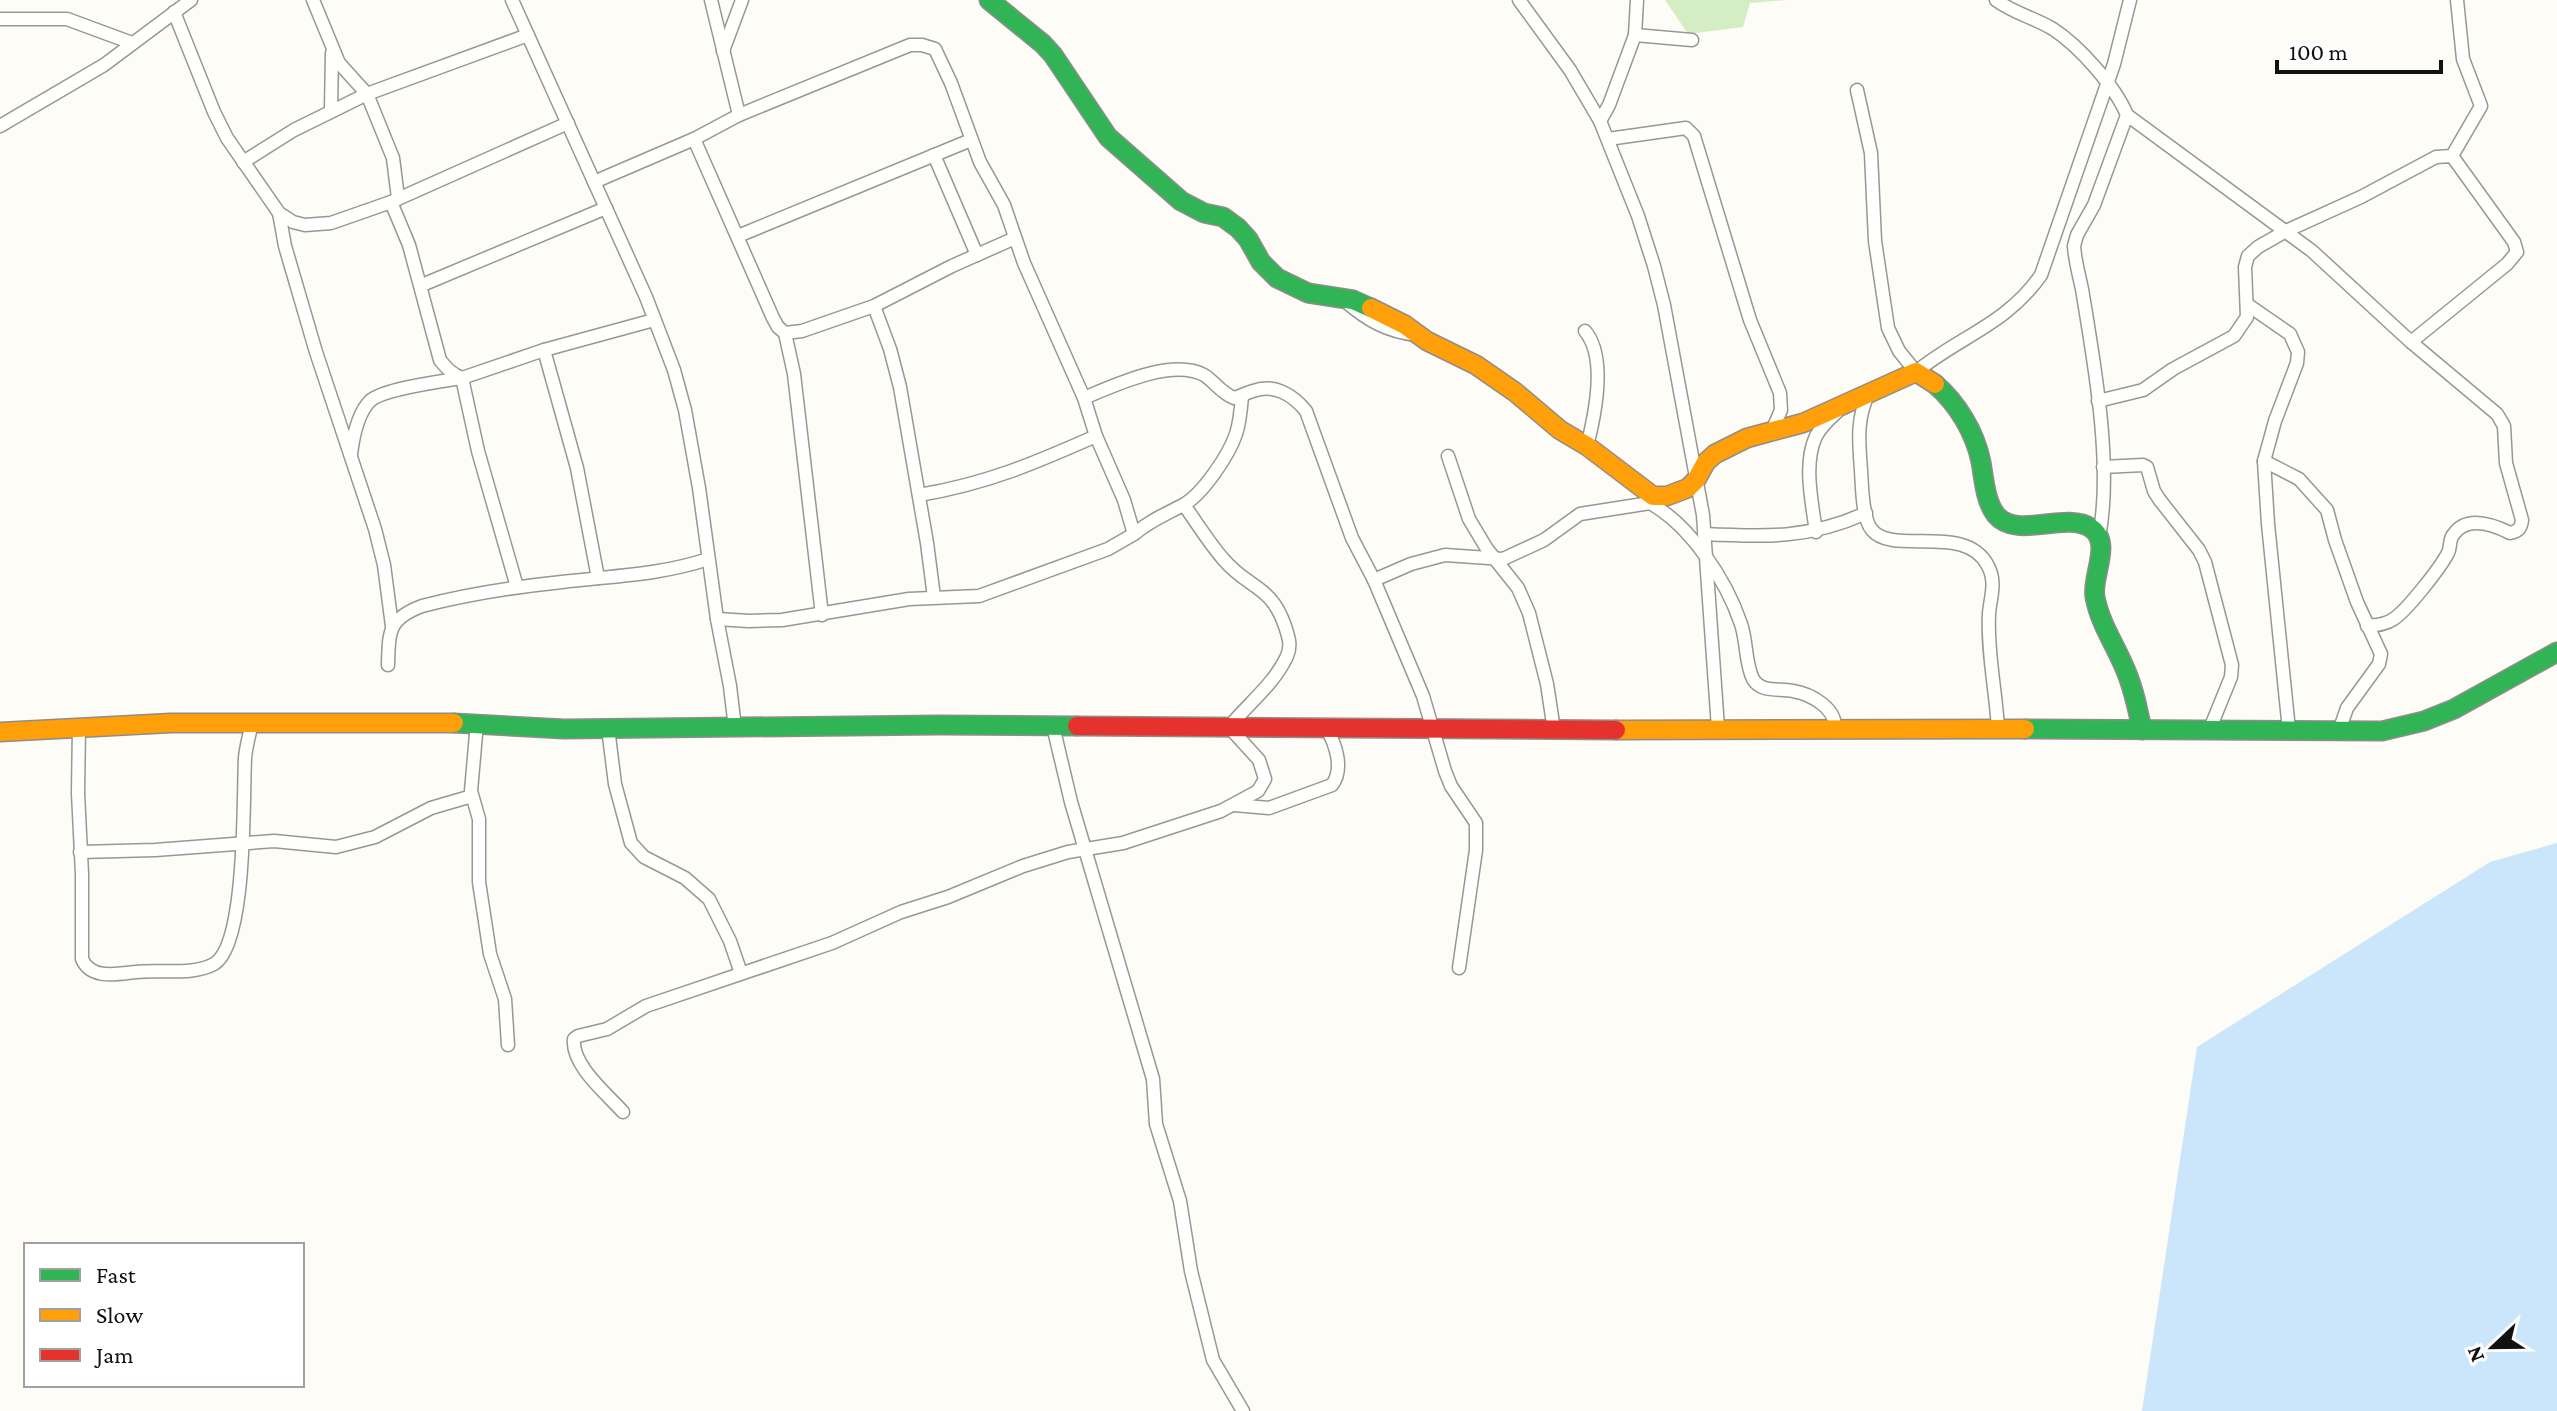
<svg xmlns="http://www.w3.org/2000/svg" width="2557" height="1411" font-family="'Crimson Pro',serif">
  <rect width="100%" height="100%" fill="#fdfcf7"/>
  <polygon fill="#d5edc3" points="1665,0 1787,0 1750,3 1743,27 1688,34"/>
  <polygon fill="#cbe6fa" points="2557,843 2557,1411 2142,1411 2197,1047 2490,862"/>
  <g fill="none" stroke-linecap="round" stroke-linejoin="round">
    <defs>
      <g id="street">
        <polyline points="313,0 339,63 367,94 528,35"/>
        <polyline points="512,0 646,297 674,370 685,410 699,488 717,619 730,686 735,728"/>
        <polyline points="711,0 739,115"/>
        <polyline points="1519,0 1570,70 1600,121 1638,216 1654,266 1664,305 1703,515 1718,728"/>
        <path d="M1996,0c17,13 39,18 57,29 26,17 62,57 74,86l-33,90 -17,30 -3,11c1,15 5,29 8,43 12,73 31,176 17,248"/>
        <polyline points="174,12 214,112 227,138 279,213 293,222 305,225 331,223 391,202 568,123"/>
        <polyline points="0,19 67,19 132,43"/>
        <polyline points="1635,35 1692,40"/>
        <polyline points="723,51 742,0"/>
        <path d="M1857,90l14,63 4,88 13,87 11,23 17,21c44,-36 90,-47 125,-97l73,-211 16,-64"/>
        <polyline points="331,110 332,53"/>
        <path d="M2127,115l185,136 99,91 86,72 7,12 2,37 16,57c-1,8 -3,11 -12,13 -16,-8 -43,-19 -57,2 -4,5 -2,12 -5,18 -8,15 -42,59 -56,67 -8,5 -16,5 -25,6"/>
        <polyline points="1600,121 1609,105 1635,35 1637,0"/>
        <polyline points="0,126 104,65 191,0"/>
        <polyline points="694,139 773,318 778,327 785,333 802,331 874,306 952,266 1015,238"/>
        <polyline points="1608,139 1686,128 1694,136 1750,320 1780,393 1781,410 1772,431"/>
        <polyline points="934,155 977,255"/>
        <polyline points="2452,156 2481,106 2463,59 2457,0"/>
        <polyline points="243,162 294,130 367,94 393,158 398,198"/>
        <polyline points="594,182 694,139 739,115 910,45 922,45 935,49 951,83 980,162 1004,205 1024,263 1084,398 1096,436 1124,500 1134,534 1108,549 979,596 909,599 782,620 749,621 717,619"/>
        <path d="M391,202l18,43 31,115c7,9 12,14 22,18l82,-28 110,-30"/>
        <polyline points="279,213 285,246 316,352 375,529 384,565 392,626"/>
        <polyline points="738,236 971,140"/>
        <polyline points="422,285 606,208"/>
        <path d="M1345,301c22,19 42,31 72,34"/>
        <polyline points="2248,305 2290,334 2298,352 2297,363 2275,421 2264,461 2268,524 2289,730"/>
        <polyline points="874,306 890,349 900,387 927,543 934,597"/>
        <path d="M1585,331c22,26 10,84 2,115"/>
        <polyline points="785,333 794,374 822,615"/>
        <polyline points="544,350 577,468 598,578"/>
        <path d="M1869,393c-13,25 -10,50 -8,77 1,15 1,49 11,60 21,26 94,-8 116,36 9,17 2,32 1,48 -2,38 7,77 9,115"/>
        <path d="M1084,398c31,-13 88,-40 120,-23 11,7 17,18 30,23 7,-2 12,-5 19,-7 21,-8 40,4 53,20l46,127 22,42 49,116 22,75 6,15 25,37v27l-17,118"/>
        <polyline points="2098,401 2143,390 2173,369 2234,336 2247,317 2245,267 2248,256 2258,247 2286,231 2361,197 2436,157 2452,156 2514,242 2517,252 2507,264 2411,342"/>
        <path d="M351,454c2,-16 7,-41 19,-53 12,-12 73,-20 92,-23l16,73 39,136"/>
        <polyline points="1448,456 1469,519 1487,549 1518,588 1529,613 1547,684 1554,730"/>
        <polyline points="2264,461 2299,479 2327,510 2335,540 2357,602 2381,654 2379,664 2347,708 2339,731"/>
        <polyline points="2103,467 2143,465 2147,467 2154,491 2159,499 2199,550 2205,562 2232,665 2231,677 2209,731"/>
        <path d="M919,495c67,-11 116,-32 177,-59"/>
        <path d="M1816,532c-4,-30 -13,-68 0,-96 5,-9 13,-17 21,-24"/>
        <path d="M1134,534c17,-14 30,-19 49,-29 19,-10 46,-50 53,-71 4,-12 5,-25 6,-38"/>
        <path d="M1704,534c61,3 105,5 162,-21"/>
        <path d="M1374,580l37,-16 34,-9 58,4 41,-19 36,-26 70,-11c41,23 76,77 91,121 6,17 4,39 12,55 8,14 26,9 40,12 18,3 43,17 42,37"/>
        <path d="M388,665c1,-34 0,-46 34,-59 46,-12 92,-19 140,-24 49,-6 99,-7 146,-23"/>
        <polyline points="477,723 471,791 479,819 479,882 490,954 505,999 508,1045"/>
        <polyline points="1053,726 1071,802 1153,1079 1156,1124 1180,1201 1191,1271 1213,1360 1243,1411"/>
        <path d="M79,727l-1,66 4,81v85c9,21 35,15 54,13 24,-3 56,4 78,-8 33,-19 29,-168 31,-206 1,-12 5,-25 7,-36"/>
        <polyline points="608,728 615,784 631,843 644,857 685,878 709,899 730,941 741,973"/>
        <path d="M1234,805l35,3 63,-23c12,-16 4,-41 -6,-57"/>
        <polyline points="80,852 155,850 274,841 336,847 375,837 431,808 472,796"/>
        <path d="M623,1112c-16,-18 -52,-47 -49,-73l4,-3 29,-7 39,-23 186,-63 69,-31 47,-15 75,-31 45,-14 55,-9 98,-32 37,-20 7,-12 -6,-19 -30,-33c19,-23 46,-44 58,-71 5,-11 1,-20 -2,-30 -14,-41 -36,-37 -61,-66 -15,-17 -27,-37 -40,-55"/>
      </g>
      <g id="fast">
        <polyline points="989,0 1043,44 1053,55 1108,137 1181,201 1204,213 1223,217 1238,228 1248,239 1261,262 1277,278 1308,293 1353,300 1371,308"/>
        <path d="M1935,384c22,19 40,48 46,78 3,16 4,39 15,53 21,25 69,-4 95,13 22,15 0,48 4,69 5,27 21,49 31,74 8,19 12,39 16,59"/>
        <polyline points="454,723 564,729 938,725 1077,726"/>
        <polyline points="2025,729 2382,731 2424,721 2454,709 2557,652"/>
      </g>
      <g id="slow">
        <polyline points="1371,308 1405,325 1427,341 1476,365 1515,392 1560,430 1587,446 1653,496 1667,496 1688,488 1696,480 1706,462 1715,454 1747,438 1803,423 1916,372 1935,384"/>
        <polyline points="1616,730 2025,729"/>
        <polyline points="0,732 171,723 454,723"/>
      </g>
      <polyline id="jam" points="1077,726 1616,730"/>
    </defs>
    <use href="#street" stroke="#979795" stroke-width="15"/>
    <use href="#fast" stroke="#8e8d8b" stroke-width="21"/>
    <use href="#slow" stroke="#8e8d8b" stroke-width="21"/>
    <use href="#jam" stroke="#8e8d8b" stroke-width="21"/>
    <use href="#street" stroke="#fffffe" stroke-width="12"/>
    <use href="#fast" stroke="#30b455" stroke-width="18"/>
    <use href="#slow" stroke="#ff9f0a" stroke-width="18"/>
    <use href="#jam" stroke="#e5322d" stroke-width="18"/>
  </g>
  <rect x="24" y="1243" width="280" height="144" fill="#ffffff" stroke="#a0a0a0" stroke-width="2"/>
  <rect x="40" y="1269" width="40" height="12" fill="#30b455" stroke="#a0a0a0" stroke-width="2"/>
  <text x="96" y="1283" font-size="24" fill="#111111">Fast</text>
  <rect x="40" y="1309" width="40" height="12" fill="#ff9f0a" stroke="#a0a0a0" stroke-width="2"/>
  <text x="96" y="1323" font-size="24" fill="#111111">Slow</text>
  <rect x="40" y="1349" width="40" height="12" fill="#e5322d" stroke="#a0a0a0" stroke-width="2"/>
  <text x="96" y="1363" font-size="24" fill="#111111">Jam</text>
  <g transform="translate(2493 1347) rotate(248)" stroke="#ffffff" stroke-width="6" paint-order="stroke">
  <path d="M0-6L14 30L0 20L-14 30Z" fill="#111111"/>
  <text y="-12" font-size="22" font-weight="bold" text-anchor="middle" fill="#111111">N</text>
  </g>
  <path d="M2277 60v12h164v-12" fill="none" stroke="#111111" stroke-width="4"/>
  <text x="2289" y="60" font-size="24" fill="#111111" stroke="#ffffff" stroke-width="6" paint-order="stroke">100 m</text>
</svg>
